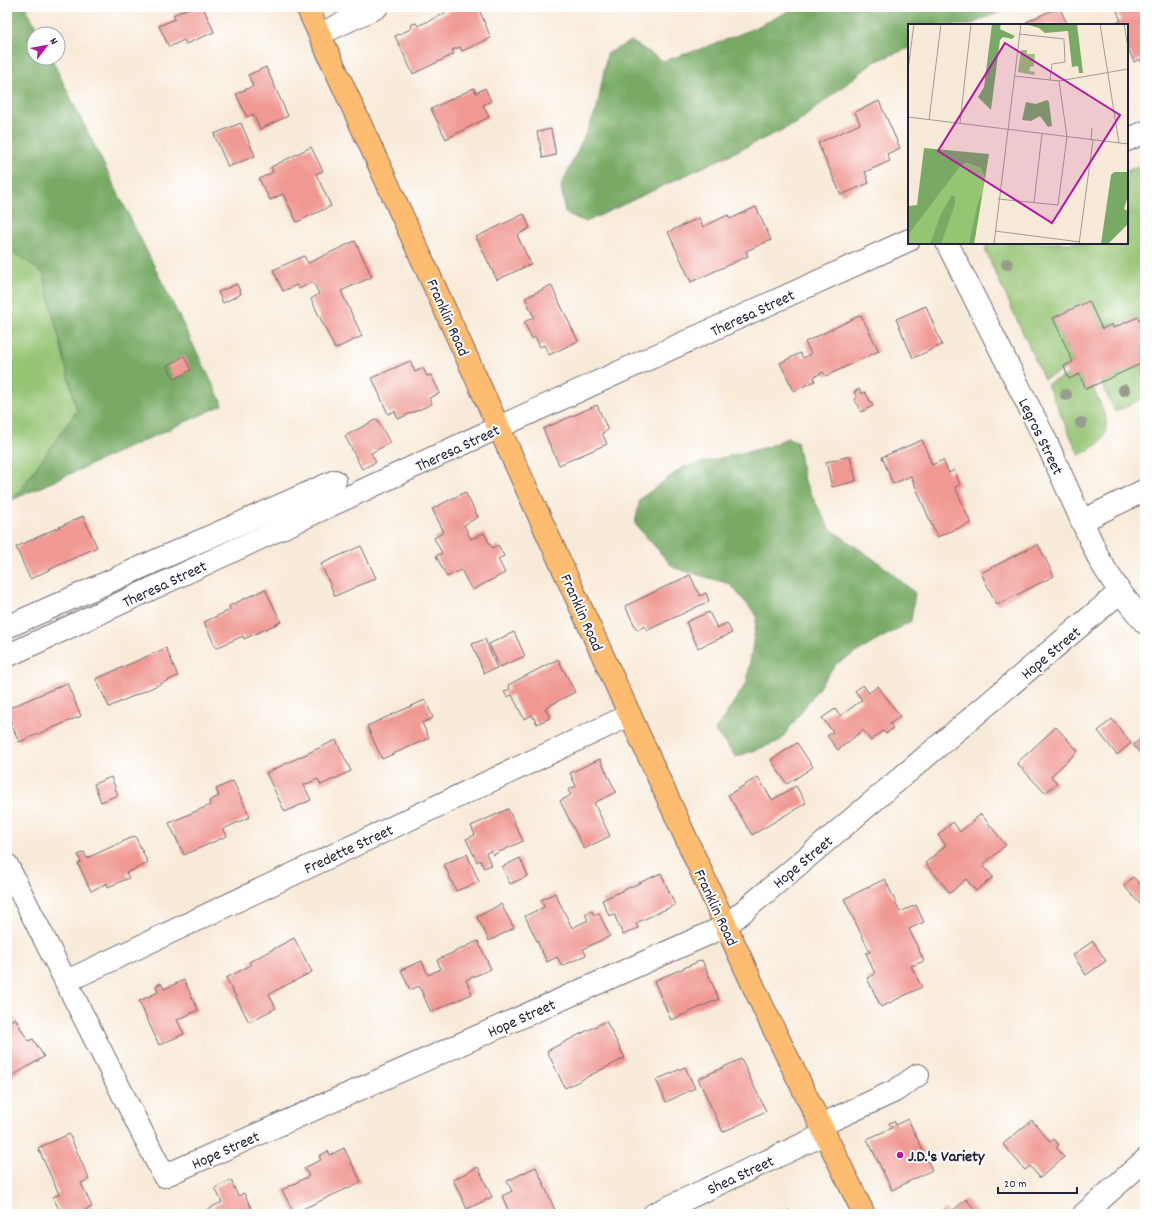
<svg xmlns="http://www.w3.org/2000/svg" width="1152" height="1221" font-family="Dekko,sans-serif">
  <rect width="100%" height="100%" fill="#fff"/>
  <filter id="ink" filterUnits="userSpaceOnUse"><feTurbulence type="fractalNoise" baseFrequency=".025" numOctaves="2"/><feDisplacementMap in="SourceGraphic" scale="8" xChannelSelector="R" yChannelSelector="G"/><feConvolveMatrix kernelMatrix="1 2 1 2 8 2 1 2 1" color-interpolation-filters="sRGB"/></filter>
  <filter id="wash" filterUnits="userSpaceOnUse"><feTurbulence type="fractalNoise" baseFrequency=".012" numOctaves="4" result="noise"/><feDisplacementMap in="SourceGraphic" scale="16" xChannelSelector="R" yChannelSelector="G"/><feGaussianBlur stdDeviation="0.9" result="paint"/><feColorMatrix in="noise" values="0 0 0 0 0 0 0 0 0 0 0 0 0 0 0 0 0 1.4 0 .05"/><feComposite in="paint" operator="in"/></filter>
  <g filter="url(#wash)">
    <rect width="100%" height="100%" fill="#f8ead8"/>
    <g fill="#95c473" stroke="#5c7357">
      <polygon points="1145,163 1145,310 1143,311 1145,319 1139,321 1137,317 1113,328 1112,324 1102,329 1089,302 1053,318 1073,362 1064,366 1065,369 1044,379 986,252 986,243 1127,243 1127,171"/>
      <polygon points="7,203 34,235 77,411 14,499 7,502"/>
      <polygon points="1145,362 1145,397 1115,412 1101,382"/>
      <path d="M1079,374l7,15 6,-3c15,32 28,51 -13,69l-32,-71 20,-9 3,4z"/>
    </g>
    <g fill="#78aa65" stroke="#4d6650">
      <polygon points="7,7 26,7 39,34 34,34 34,58 51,58 223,405 14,499 77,411 43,273 7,248"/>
      <path d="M796,7h215l-42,18h-60v23l-35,14 -77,61 -211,99 -21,-9 -4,-27 36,-77 10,-55 24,-13 32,20c46,-14 91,-30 133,-54z"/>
      <polygon points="787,438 797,441 804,481 829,528 882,565 915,593 911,621 836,664 780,741 736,757 715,731 747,682 757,616 730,584 674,568 635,524 640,499 683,467 767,447"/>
    </g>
    <g id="blocks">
      <g fill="#f09993">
        <polygon points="190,7 203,7 214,32 186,44 184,40 169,47 159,26 175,19 173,15"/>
        <polygon points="458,7 478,7 491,38 462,51 460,47 452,50 454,54 413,74 395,36 411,29 412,24 416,23 418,26"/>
        <polygon points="1059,7 1068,25 1028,25 1026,22"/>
        <polygon points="1126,7 1128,11 1136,7 1145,7 1145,70 1140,59 1134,62 1127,46 1127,25 1117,25 1116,23 1121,21 1117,11"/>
        <polygon points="266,67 288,116 260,129 253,114 247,117 236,94 253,86 248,75"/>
        <polygon points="474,88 476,93 485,88 491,101 483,105 489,117 446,139 431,109"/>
        <polygon points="879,101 900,148 887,154 890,161 865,172 869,183 841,195 818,143 860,124 855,112"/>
        <polygon points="241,123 255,156 228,167 214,134"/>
        <polygon points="551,129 556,155 543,158 537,132"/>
        <polygon points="311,147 323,171 316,174 331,206 297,222 283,194 270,200 259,179 273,172 271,167"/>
        <polygon points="756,207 771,240 746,251 748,256 691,282 668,232 699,218 703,227 728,215 730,219"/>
        <polygon points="524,214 530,228 517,235 531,264 497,280 476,237"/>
        <polygon points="355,241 372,277 341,291 362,336 335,349 311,299 319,294 313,282 299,289 297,285 283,291 273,270 304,256 308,263"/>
        <polygon points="237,284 241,294 223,303 218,292"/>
        <polygon points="551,285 578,341 549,355 544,345 540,347 535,337 532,339 524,322 534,317 525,298"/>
        <polygon points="1089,301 1102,329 1112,324 1113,328 1138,317 1139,321 1145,319 1145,362 1086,389 1079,374 1069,379 1067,375 1064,366 1073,362 1053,318"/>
        <polygon points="926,306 942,345 913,358 896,319"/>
        <polygon points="861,315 879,351 826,376 823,372 814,377 815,381 794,391 780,363 800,353 803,358 811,354 805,342"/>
        <polygon points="184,356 191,370 175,379 167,366"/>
        <polygon points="410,361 415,372 423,368 427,376 431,375 440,393 429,398 432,404 398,419 395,411 388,414 372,378"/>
        <polygon points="859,389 862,394 865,392 873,406 861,412 854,399 857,397 854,392"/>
        <polygon points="597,405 608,430 602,433 607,444 559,465 543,429"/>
        <polygon points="377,419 390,443 371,453 376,462 362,469 345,436"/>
        <polygon points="922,440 932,465 943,460 949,473 954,470 960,485 955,487 971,523 937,537 911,476 893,484 882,457"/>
        <polygon points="850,456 856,481 832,487 826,462"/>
        <polygon points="465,492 478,517 464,525 471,539 484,533 492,548 498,545 504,556 498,559 505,573 472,590 461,570 447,577 436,556 442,553 434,538 444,532 432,509"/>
        <polygon points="83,516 97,547 30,579 16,547"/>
        <polygon points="1038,544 1054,576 997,605 981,573"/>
        <polygon points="361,546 376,578 335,596 321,564"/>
        <polygon points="690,575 700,596 706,593 709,601 648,630 645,626 637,630 625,606"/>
        <polygon points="265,589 281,622 244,639 243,636 216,648 204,622 230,610 229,606"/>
        <polygon points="709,612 717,628 727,623 732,633 698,648 686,622"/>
        <polygon points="514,632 525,656 500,667 489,644"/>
        <polygon points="485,639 497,668 484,673 472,644"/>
        <polygon points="166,648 178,676 109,707 96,679"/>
        <polygon points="558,659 575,692 545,708 550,718 537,724 532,715 524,719 512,695 507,697 504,692 510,689 508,685"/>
        <polygon points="67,683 81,716 19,742 7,714 7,709"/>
        <polygon points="863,685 869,693 878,686 900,716 890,724 893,728 886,734 883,731 871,741 863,730 838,750 827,736 833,732 822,718 835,709 840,716 862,700 855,691"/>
        <polygon points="425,700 433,718 422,723 429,738 382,759 367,726"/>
        <polygon points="1112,719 1131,743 1117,755 1098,731"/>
        <polygon points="1056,727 1078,751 1051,776 1057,783 1045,793 1017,763"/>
        <polygon points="1145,735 1145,759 1133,745"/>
        <polygon points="336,740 351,771 321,785 318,779 304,785 311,800 285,812 266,773"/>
        <polygon points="797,743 813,767 787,784 771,760"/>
        <polygon points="600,759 616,792 594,803 610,836 584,849 560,801 571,795 568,790 576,786 570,773"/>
        <polygon points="111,777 118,795 101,802 94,784"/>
        <polygon points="758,777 772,800 796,786 806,803 752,835 728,795"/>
        <polygon points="233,781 250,817 223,829 227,836 184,855 169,823 210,805 209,801 219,796 216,789"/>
        <polygon points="508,809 523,841 493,855 491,851 486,853 491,865 484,868 480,860 477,862 466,839 475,835 471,826"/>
        <polygon points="981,814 1006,845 983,865 993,877 976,891 966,879 950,893 925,863 946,845 938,835 953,822 960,832"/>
        <polygon points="135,836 148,863 126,873 129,878 108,887 107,883 91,891 78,864 81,862 78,855 84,852 87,858"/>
        <polygon points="467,854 479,882 456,891 444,864"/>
        <polygon points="520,858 528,876 510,884 502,867"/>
        <polygon points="661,873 675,905 636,923 638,928 623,935 614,914 609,916 602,900"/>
        <polygon points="1133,877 1145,889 1145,899 1140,904 1124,886"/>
        <polygon points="885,879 900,912 916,905 924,922 909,929 924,961 911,966 922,987 881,1007 867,978 875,974 866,953 870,952 844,899"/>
        <polygon points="555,893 572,928 588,920 585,914 592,911 594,915 599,913 610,936 583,949 586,955 562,966 557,957 547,962 525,916 544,907 541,900"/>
        <polygon points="501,904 514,928 489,941 477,917"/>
        <polygon points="294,938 312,972 269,994 276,1008 249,1022 226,978 251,965 249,962"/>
        <polygon points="478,941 491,969 466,980 472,994 431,1012 419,986 410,990 401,970 422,961 428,975 441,969 437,960"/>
        <polygon points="1093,941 1106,961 1086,975 1073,955"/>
        <polygon points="702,960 719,999 671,1020 654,981"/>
        <polygon points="184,980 198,1010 177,1020 184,1034 159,1045 139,1001 158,992 156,986 161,983 164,989"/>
        <polygon points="15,1018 28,1041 33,1039 44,1057 7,1079 7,1023"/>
        <polygon points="606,1021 625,1058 565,1088 547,1051"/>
        <polygon points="741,1059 766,1111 723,1132 698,1079"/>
        <polygon points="685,1067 695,1088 666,1102 656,1080"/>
        <polygon points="908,1119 932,1170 892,1190 867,1139 892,1128 889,1123 894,1121 896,1125"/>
        <polygon points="1032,1120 1050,1142 1054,1139 1059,1145 1056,1147 1064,1157 1040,1178 1030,1166 1025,1170 1003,1144"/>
        <polygon points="69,1134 89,1179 81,1183 92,1207 75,1214 61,1214 53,1197 59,1194 38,1148"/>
        <polygon points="344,1148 361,1182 294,1213 282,1190 309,1176 304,1168 321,1160 319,1156 328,1151 330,1155"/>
        <polygon points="478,1167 492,1197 467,1209 453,1180"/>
        <polygon points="536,1167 555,1210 547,1214 510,1214 502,1196 512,1191 507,1181"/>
        <polygon points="231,1180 238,1196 244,1193 254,1214 198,1214 222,1202 215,1188"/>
        <polygon points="966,1199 978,1214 940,1214 945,1209 949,1214"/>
        <polygon points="789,1210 791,1214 780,1214"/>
      </g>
    </g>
  </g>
  <g filter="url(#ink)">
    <use href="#blocks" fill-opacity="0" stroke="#6d6872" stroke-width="1"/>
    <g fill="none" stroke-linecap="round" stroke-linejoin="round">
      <defs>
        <g id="minor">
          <polyline points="320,34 377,7"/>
          <polyline points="1127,140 1145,132"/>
          <polyline points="947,243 1045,439 1100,561 1120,592 1145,623"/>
          <polyline points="1082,521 1145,490"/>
          <polyline points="7,627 335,481"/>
          <polyline points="7,656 499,427 909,240"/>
          <polyline points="7,865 164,1176 726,926 1120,592"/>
          <polyline points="67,981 630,715"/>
          <polyline points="821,1125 895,1091 918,1075"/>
          <polyline points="654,1214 825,1134"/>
          <polyline points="1084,1214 1145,1160"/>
        </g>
        <polyline id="major" points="307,7 763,1007 864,1214"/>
      </defs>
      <use href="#minor" stroke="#6d6872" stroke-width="24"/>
      <use href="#major" stroke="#6d6872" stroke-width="24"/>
      <use href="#minor" stroke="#fff" stroke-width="22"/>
      <use href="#major" stroke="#febc70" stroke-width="22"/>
    </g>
    <g fill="#989b8d">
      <circle cx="1007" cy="264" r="6"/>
      <circle cx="1124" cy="390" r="6"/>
      <circle cx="1066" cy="395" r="6"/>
      <circle cx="1081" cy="423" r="6"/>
    </g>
  </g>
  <circle fill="#b5179e" stroke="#fff" stroke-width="1.5" cx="900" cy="1155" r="4"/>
  <g text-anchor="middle" stroke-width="4" stroke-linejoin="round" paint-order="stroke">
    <g font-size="16" fill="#22223b" stroke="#fff">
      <text transform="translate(752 312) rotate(-25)" y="6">Theresa Street</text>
      <text transform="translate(449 317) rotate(66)" y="6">Franklin Road</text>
      <text transform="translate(1042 436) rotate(64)" y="6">Legros Street</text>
      <text transform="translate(457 447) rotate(-25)" y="6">Theresa Street</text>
      <text transform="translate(164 583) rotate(-25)" y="6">Theresa Street</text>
      <text transform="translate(583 612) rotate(66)" y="6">Franklin Road</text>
      <text transform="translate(1050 652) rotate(-40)" y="6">Hope Street</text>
      <text transform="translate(348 848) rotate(-25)" y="6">Fredette Street</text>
      <text transform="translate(802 861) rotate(-40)" y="6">Hope Street</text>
      <text transform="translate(717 907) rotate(65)" y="6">Franklin Road</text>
      <text transform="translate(521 1017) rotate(-24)" y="6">Hope Street</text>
      <text transform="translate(225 1149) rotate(-24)" y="6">Hope Street</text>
      <text transform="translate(740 1174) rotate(-25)" y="6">Shea Street</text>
    </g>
    <g font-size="16" font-weight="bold" fill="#22223b" stroke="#fff" text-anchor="start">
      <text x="908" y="1161">J.D.'s Variety</text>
    </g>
  </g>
  <g transform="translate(908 24)">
    <rect width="220" height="220" fill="#f8ead8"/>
    <path d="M113,26h6v4h8l-1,12 -4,1 -1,4 6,1 -1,3 -16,-3zM54,138l19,6 4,11 -11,65h-66v-20z" fill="#95c473"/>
    <path d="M84,0h9l-1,5 15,7 -3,3 -9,-2 -3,3 -9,70 -13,-13 6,-10zM117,0h52l6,49h-4l-1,-7 -6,1 -4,-36 -23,2 -6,-5zM139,76l2,2 3,24 -4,1 -8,-11 -9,5 -9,-1 4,-18 10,2zM16,124l65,6 -4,25 -4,-11 -15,-5 -5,2 -53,70v-29l9,-1zM206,148h14v24l-4,13 4,2v13l-20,20h-7l10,-69zM44,171l3,2v7l-14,40h-11l11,-30zM74,171l-8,49h-5l9,-42z" fill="#78aa65"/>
    <path fill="none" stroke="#a29a99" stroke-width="1" d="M192,0l19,119M216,0l4,23M111,10l45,5 1,23 -13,2 -2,16M0,46l6,-46M106,52l45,5 69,-12M0,93l220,27M21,96l12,-96M52,99l11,-99M183,116l1,-12M90,175l60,6 9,-68 -8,-56M126,178l8,-68M87,207l85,11M86,220l27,-220M171,220l14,-104"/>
    <path fill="#b5179e" fill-opacity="0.15" stroke="#b5179e" stroke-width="2" d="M97,19l115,72 -68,108 -114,-72z"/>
    <rect width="220" height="220" fill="none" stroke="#22223b" stroke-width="2"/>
  </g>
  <rect width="1152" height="1221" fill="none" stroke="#fff" stroke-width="24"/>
  <g transform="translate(46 46) rotate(58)"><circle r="19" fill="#ffffff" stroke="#a7a7b1"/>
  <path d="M0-3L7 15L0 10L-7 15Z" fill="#b5179e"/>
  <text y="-6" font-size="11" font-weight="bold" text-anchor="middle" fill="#22223b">N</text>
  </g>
  <path d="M998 1187v6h79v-6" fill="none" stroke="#22223b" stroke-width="2"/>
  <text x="1004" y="1187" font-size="12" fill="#22223b" stroke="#ffffff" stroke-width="3" paint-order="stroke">20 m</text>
</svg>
